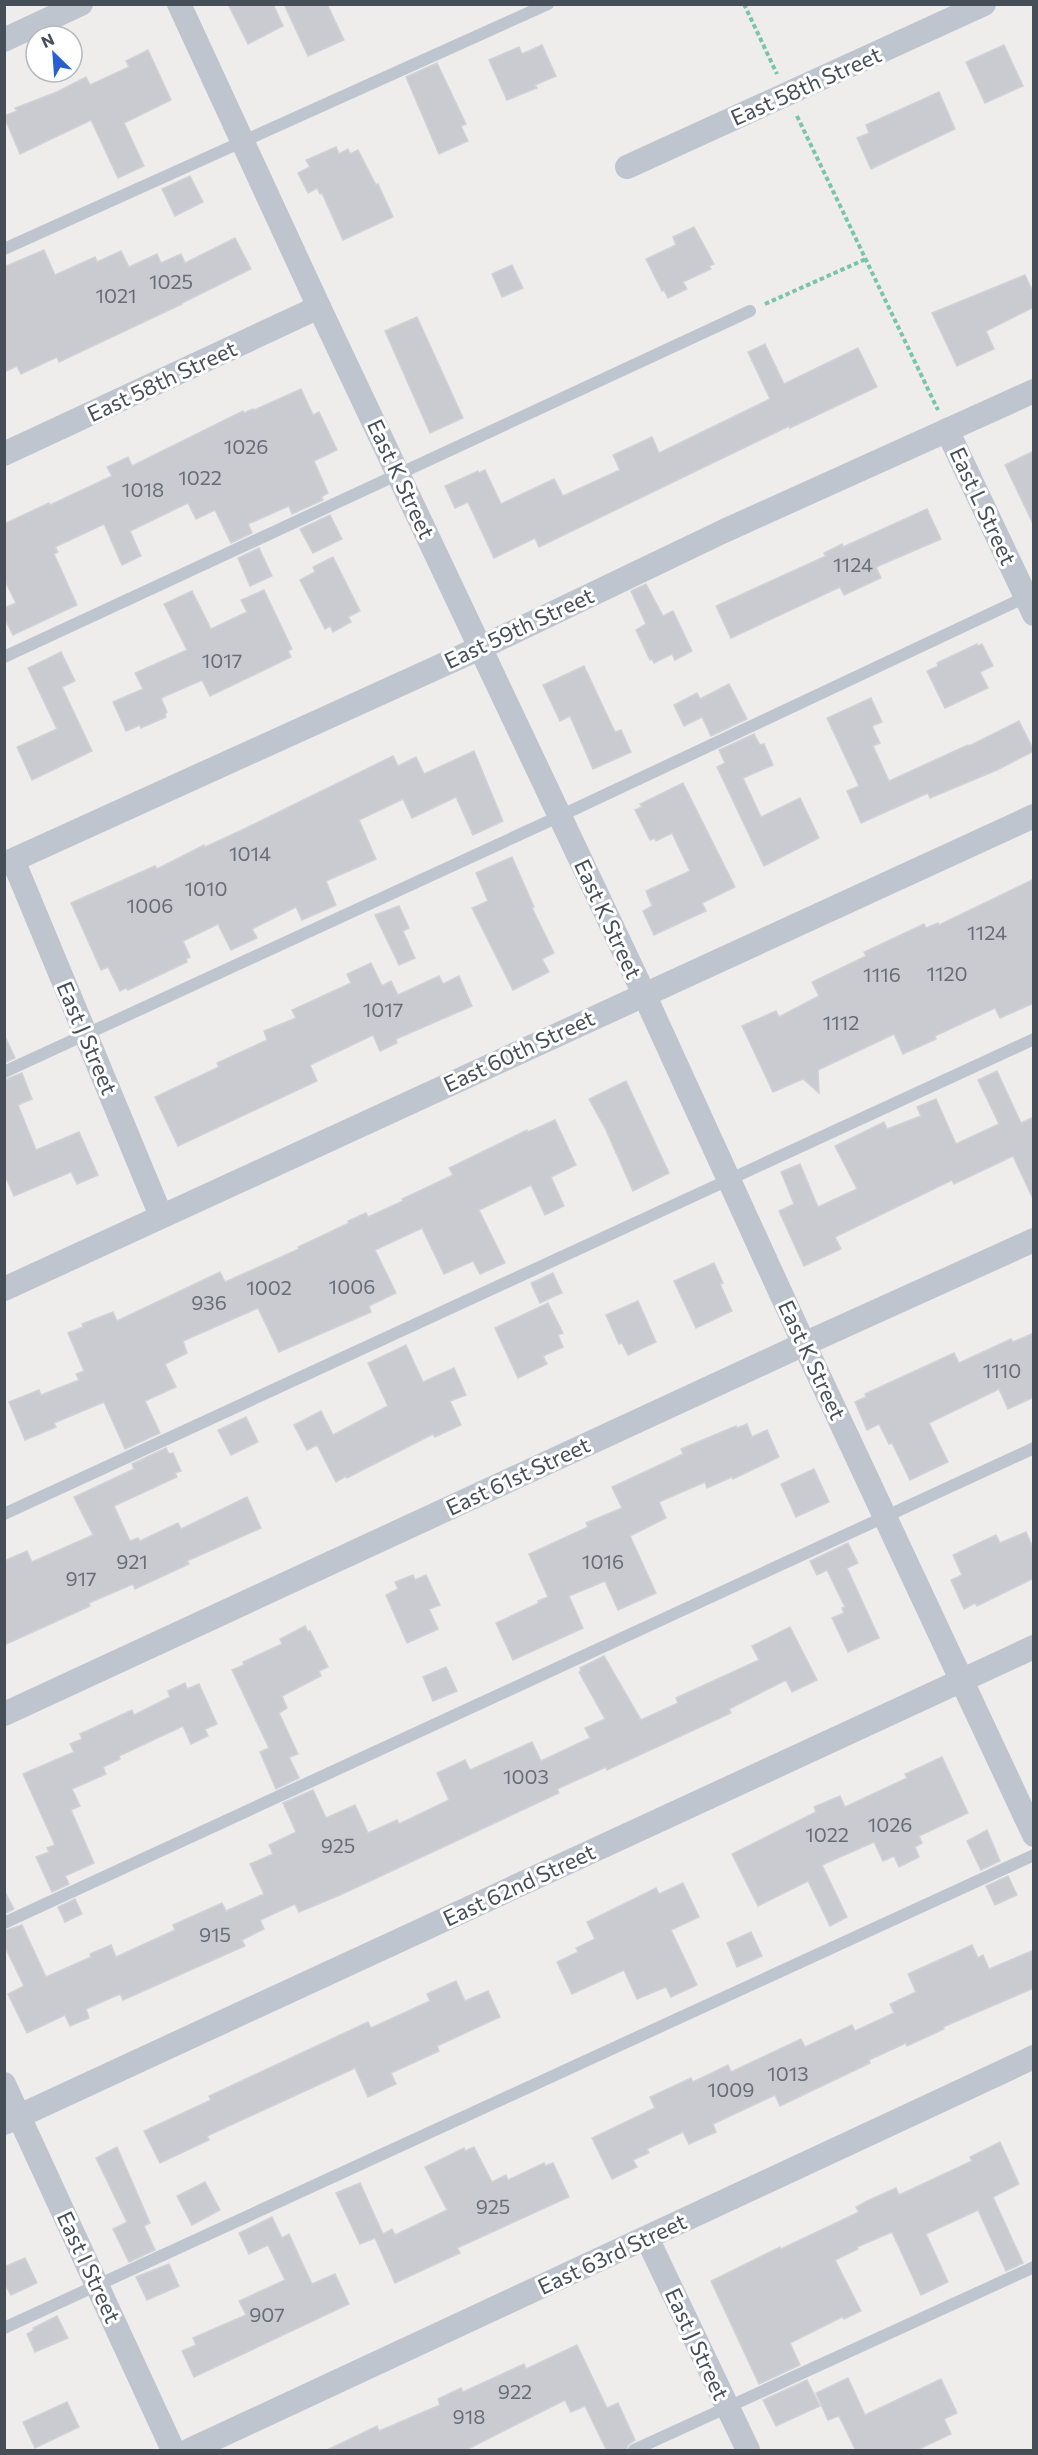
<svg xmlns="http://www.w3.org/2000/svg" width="1038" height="2455" font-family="Commissioner,sans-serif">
  <rect width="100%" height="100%" fill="#efedec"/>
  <g fill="#cacbd1" stroke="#d1d2d8" stroke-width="1.5">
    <polygon points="228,4 273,4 283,26 248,44"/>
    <polygon points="284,4 327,4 344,40 308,56"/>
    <polygon points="542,45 556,76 535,85 537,88 507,100 489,60 519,47 522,54"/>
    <polygon points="1004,45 1023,86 985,103 966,62"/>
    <polygon points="148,50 171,100 124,123 144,166 118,178 91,120 20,154 4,116 17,111 15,108 57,92 86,77 90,85 129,67 126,61"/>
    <polygon points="437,63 466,124 461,126 468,141 439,154 406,77"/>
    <polygon points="939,92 955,129 871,169 857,138 869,133 866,125"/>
    <polygon points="336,147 339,154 348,149 350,154 358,150 376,185 378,184 393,217 343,240 322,193 320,194 317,188 308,193 298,173 310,167 306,160"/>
    <polygon points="190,176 203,202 175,216 162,189"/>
    <polygon points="694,227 714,264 709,266 711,269 683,282 687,289 668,298 664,290 662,291 646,259 676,245 673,237"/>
    <polygon points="235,238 251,269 182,303 182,304 59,362 57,357 21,374 17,366 4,372 4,267 44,250 55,275 95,257 97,262 121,251 129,267 157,254 161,263 181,254 185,263"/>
    <polygon points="512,265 523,288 502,297 492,274"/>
    <polygon points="1025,275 1034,294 1034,307 986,331 994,349 957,366 932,313"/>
    <polygon points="417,317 463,418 430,433 385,331"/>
    <polygon points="765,344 784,384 858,348 877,387 790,428 789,426 539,547 535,538 494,558 468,502 455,508 445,486 478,471 479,473 485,470 501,504 554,479 563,496 620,470 613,455 652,437 659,453 770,399 748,352"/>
    <polygon points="301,389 313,415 319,412 337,450 314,461 328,493 321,497 323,500 292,514 289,506 248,524 252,533 231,543 215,510 196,519 188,503 130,531 141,556 122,565 104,524 55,547 58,552 54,554 77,605 13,635 4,617 4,608 16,603 4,579 4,524 49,503 50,505 112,476 107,467 128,457 132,466 243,411 244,413 253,409 254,410"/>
    <polygon points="1034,451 1034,526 1005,465"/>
    <polygon points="927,509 941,539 876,567 881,578 844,595 840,587 731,638 716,606 826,556 824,553 842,544 843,547"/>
    <polygon points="330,515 342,539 313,553 300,529"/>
    <polygon points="259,548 272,576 250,586 238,558"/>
    <polygon points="333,557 360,611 348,617 351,622 333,632 330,626 325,629 300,580 315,572 313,567"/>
    <polygon points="646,584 663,616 673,611 692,651 675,660 672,654 654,663 652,659 650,660 636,630 646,624 631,591"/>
    <polygon points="264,590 292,649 288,651 291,657 210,696 202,680 161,698 167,712 165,714 166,717 141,728 140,725 126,731 113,702 143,689 135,673 187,650 164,604 192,591 211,629 247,612 241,600"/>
    <polygon points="977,644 978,646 982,644 993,666 980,672 988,688 945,708 927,671 938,666 937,663"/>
    <polygon points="61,652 75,681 62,687 92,751 32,780 17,747 57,729 28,668"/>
    <polygon points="584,666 615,732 621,730 631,752 593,769 570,716 560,721 543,685"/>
    <polygon points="729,684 747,719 711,736 702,717 684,726 674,705 697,693 700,699"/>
    <polygon points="871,698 882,722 872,726 880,743 873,746 889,781 968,745 969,746 1019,721 1034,751 997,770 930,798 928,793 861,823 847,791 859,786 827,718"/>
    <polygon points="754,734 760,745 764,744 773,765 743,778 761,817 800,798 819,838 764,866 717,767 725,763 719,750"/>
    <polygon points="474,751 503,821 473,835 456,797 412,818 403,799 359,820 376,859 326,881 336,905 302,920 296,907 252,929 257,938 231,950 218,924 183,941 190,957 186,959 187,962 128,990 126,988 120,991 108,967 101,970 71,903 155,866 157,869 204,845 205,847 242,830 393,756 398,766 416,757 424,774"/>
    <polygon points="683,783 735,887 702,903 706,911 654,935 643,911 652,906 646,891 690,871 672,833 656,841 655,838 650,840 635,810 642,807 640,804"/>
    <polygon points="512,857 534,907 532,908 554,953 542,959 549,972 513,990 472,908 488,901 476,873"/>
    <polygon points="1034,879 1034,1003 1000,1018 995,1008 935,1036 936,1039 903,1054 894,1034 818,1070 819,1093 803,1079 773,1092 742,1026 776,1011 779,1017 819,996 812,982 866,956 864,952 924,924 926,928 938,923 939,925"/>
    <polygon points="399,906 409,928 403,931 415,958 399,965 375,915"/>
    <polygon points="371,963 382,986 391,981 398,995 439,976 443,984 459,976 472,1006 396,1039 397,1043 380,1051 373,1035 310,1065 317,1081 178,1146 155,1097 219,1067 217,1063 267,1040 264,1031 296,1018 292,1010 351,983 347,974"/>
    <polygon points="4,1034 15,1058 4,1063"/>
    <polygon points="997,1071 1021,1123 1034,1117 1034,1201 1013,1156 954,1184 952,1180 835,1237 841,1249 804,1266 779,1211 794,1204 781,1172 800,1164 818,1207 857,1189 835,1146 884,1122 887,1129 921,1116 917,1107 936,1099 956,1144 999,1124 978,1080"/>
    <polygon points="22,1073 32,1099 18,1105 36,1150 79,1132 98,1175 77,1184 71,1172 14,1196 4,1173 4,1080"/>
    <polygon points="626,1081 669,1173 633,1191 606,1130 589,1099"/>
    <polygon points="555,1120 576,1165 551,1177 564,1206 545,1215 531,1185 479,1210 505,1263 480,1274 473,1261 444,1274 422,1228 375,1250 396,1293 369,1306 371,1312 279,1352 258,1308 183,1341 187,1353 165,1364 176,1387 145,1401 160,1433 125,1449 104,1402 54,1423 56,1427 25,1440 9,1402 39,1390 41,1395 79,1380 76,1374 84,1371 68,1333 83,1327 82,1324 113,1312 117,1321 220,1272 225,1282 299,1249 298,1247 349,1223 348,1221 366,1213 368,1217 403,1201 402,1199 453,1175 449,1168 527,1130 528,1132"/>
    <polygon points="714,1263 723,1283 720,1284 732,1311 696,1328 674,1281"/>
    <polygon points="553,1273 562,1293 540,1303 531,1283"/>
    <polygon points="638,1301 656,1342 628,1355 622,1343 619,1344 606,1315"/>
    <polygon points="548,1303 563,1333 558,1335 563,1347 543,1356 547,1364 518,1378 495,1328"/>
    <polygon points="1034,1333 1034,1397 1008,1409 999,1389 929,1423 948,1462 910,1480 892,1443 889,1444 879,1424 867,1430 855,1402 866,1397 865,1394 954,1353 959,1363 1011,1339 1013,1342"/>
    <polygon points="406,1345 423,1382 454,1368 466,1395 450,1401 461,1425 435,1437 433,1434 347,1478 346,1476 336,1482 317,1445 307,1450 294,1425 321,1411 333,1435 388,1406 368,1363"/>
    <polygon points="246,1417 258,1442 231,1455 218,1430"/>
    <polygon points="747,1424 752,1437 767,1430 779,1457 733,1479 732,1477 707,1488 705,1482 659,1502 666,1518 630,1536 656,1593 618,1610 605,1581 569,1596 583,1628 513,1660 496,1623 539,1603 538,1601 548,1597 529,1554 588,1527 586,1523 622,1508 612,1487 683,1454 681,1449 736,1426 737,1428"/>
    <polygon points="166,1448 169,1454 173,1453 181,1471 175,1473 177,1477 114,1506 130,1541 138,1538 140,1541 178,1523 181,1529 247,1497 261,1528 187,1561 189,1564 135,1589 133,1584 89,1603 90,1606 4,1645 4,1561 27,1551 32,1562 93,1535 74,1497 134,1469 132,1464"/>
    <polygon points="814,1469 829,1502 796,1517 781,1484"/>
    <polygon points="1026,1532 1034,1550 1034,1578 977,1606 975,1603 964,1609 951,1580 962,1575 953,1555 996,1535 1000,1543"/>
    <polygon points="848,1543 858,1563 847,1568 879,1638 848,1652 832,1618 844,1613 842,1608 845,1607 827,1570 817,1575 810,1561"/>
    <polygon points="413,1575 415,1580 426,1575 440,1605 429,1609 438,1629 407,1643 386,1595 398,1589 395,1582"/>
    <polygon points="305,1626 308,1632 310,1631 328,1667 319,1671 321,1676 282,1696 287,1708 279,1713 298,1754 289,1757 299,1778 276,1789 260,1752 269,1748 232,1670 244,1665 243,1662 282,1644 280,1639"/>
    <polygon points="790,1627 817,1680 792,1692 786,1680 729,1709 731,1713 607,1770 606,1767 557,1789 559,1793 340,1895 299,1912 295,1904 260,1920 264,1929 242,1940 245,1946 123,2000 120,1994 86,2009 89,2018 70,2026 65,2015 27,2033 8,1994 24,1986 4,1945 4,1931 22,1925 46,1977 91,1957 90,1954 111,1945 116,1957 175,1930 173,1925 222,1903 226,1911 264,1894 250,1864 273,1854 269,1845 296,1832 283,1803 313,1790 326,1818 355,1805 368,1833 397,1820 399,1824 449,1800 437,1773 465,1760 470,1770 532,1742 541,1761 590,1738 585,1728 605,1719 579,1672 581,1671 580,1668 604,1656 641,1720 678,1703 676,1698 759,1660 752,1646"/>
    <polygon points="446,1667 457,1691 433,1701 423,1677"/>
    <polygon points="185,1683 187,1689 199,1684 217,1724 205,1729 208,1736 191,1744 183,1726 119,1756 120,1759 103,1767 106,1774 72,1789 80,1806 71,1810 94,1863 65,1876 69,1884 52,1892 36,1857 49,1852 47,1848 55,1845 23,1774 74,1752 70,1744 82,1739 80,1734 132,1710 134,1715 170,1697 168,1691"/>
    <polygon points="942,1757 968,1813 919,1836 922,1843 915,1847 919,1857 899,1867 894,1856 883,1861 874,1842 822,1865 847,1917 830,1926 808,1881 758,1906 732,1854 816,1812 814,1807 840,1796 845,1807 907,1778 905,1774"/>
    <polygon points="987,1830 1000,1861 981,1870 967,1841"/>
    <polygon points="1008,1876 1017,1895 995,1905 986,1886"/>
    <polygon points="683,1883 699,1917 671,1930 697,1985 671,1997 666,1987 637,1999 624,1970 572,1994 557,1962 578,1952 576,1948 595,1939 587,1922 656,1888 659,1894"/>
    <polygon points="4,1890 14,1909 4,1914"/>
    <polygon points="75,1899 82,1914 65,1922 58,1907"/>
    <polygon points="751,1932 762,1956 737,1967 727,1943"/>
    <polygon points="972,1945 978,1958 983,1955 989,1969 1034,1950 1034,1988 943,2027 944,2029 907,2046 906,2043 869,2060 870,2063 780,2106 775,2095 713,2124 716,2132 689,2144 683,2132 647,2149 649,2153 633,2160 637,2167 612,2179 592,2138 655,2108 650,2097 691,2078 693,2082 728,2065 731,2072 801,2039 805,2047 852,2025 855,2031 894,2013 890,2004 916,1992 908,1974"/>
    <polygon points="456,1981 465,2001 488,1991 500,2017 437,2046 439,2051 391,2073 396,2084 368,2097 355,2068 207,2136 209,2140 160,2163 144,2131 211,2100 209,2096 368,2022 371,2028 430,2001 427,1994"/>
    <polygon points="1000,2142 1019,2184 993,2197 1023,2263 1006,2271 978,2210 926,2234 948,2282 921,2295 892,2232 857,2247 858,2249 835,2260 861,2311 844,2319 842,2317 790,2343 800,2365 759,2384 711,2281 780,2247 781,2249 859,2212 856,2207 867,2201 896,2188 899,2195 972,2161 970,2157"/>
    <polygon points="117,2147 150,2223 144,2226 155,2250 129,2262 113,2229 127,2222 96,2158"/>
    <polygon points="474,2147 492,2182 506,2175 508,2180 544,2163 545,2166 553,2163 569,2197 457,2248 460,2253 395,2283 375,2238 360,2244 336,2193 360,2183 383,2234 392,2229 395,2235 447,2210 425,2167 464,2148 465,2151"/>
    <polygon points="205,2182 220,2210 192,2225 177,2196"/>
    <polygon points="272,2217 282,2238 289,2234 312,2284 335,2274 349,2304 194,2377 182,2351 196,2345 193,2338 246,2315 239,2301 285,2280 268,2245 249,2254 239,2233"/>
    <polygon points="25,2258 37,2283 11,2295 4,2283 4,2267"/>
    <polygon points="169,2264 179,2286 147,2300 136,2277"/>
    <polygon points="57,2316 68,2338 35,2352 27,2334 34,2330 33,2328"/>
    <polygon points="577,2345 607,2408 618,2403 635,2440 628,2445 626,2451 607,2451 585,2406 571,2412 565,2400 464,2451 325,2451 377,2426 379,2431 440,2405 438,2399 461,2388 463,2392 524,2364 526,2369"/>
    <polygon points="848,2378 865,2415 941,2379 957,2413 944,2419 951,2434 915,2451 856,2451 839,2416 828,2420 816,2393"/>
    <polygon points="807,2380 820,2406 776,2426 763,2400"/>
    <polygon points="67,2402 79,2427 35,2448 23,2422"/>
  </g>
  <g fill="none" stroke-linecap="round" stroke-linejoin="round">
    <g stroke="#79c5a7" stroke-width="4" stroke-dasharray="4.5 3" stroke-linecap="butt">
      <polyline points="744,4 777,74"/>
      <polyline points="797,116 938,410"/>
      <polyline points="765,304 866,259"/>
    </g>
    <g stroke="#bec5ce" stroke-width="12">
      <polyline points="4,249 548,4"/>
      <polyline points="4,657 750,311"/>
      <polyline points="4,1072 560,816 1030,595"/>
      <polyline points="4,1514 1034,1039"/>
      <polyline points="4,1923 1034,1448"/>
      <polyline points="4,2328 1034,1855"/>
      <polyline points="634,2450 1034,2267"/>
    </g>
    <g stroke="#bec5ce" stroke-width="24">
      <polyline points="179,4 319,307 644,994 804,1344 1034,1835"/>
      <polyline points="4,40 81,4"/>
      <polyline points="627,167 984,4"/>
      <polyline points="947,430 1034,614"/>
      <polyline points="4,454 319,307"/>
      <polyline points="13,860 161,1216"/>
      <polyline points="4,864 480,648 724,531 1034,391"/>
      <polyline points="4,1289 1034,816"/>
      <polyline points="4,1714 804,1344 1034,1240"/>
      <polyline points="4,2084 173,2450"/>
      <polyline points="4,2123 1034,1647"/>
      <polyline points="647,2238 748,2450"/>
      <polyline points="190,2450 1034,2057"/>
    </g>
  </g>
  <g text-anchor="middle" stroke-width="6" stroke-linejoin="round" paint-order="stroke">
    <g font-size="20" fill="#676d76">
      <text x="171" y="289">1025</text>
      <text x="116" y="303">1021</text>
      <text x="246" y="454">1026</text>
      <text x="200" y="485">1022</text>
      <text x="143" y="497">1018</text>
      <text x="853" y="572">1124</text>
      <text x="222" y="668">1017</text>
      <text x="250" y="861">1014</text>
      <text x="206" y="896">1010</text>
      <text x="150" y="913">1006</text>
      <text x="987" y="940">1124</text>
      <text x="947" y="981">1120</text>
      <text x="882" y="982">1116</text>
      <text x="383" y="1017">1017</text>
      <text x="841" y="1030">1112</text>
      <text x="352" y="1294">1006</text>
      <text x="269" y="1295">1002</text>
      <text x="209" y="1310">936</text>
      <text x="1002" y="1378">1110</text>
      <text x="132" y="1569">921</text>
      <text x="603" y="1569">1016</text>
      <text x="81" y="1586">917</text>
      <text x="526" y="1784">1003</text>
      <text x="890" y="1832">1026</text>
      <text x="827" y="1842">1022</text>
      <text x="338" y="1853">925</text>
      <text x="215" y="1942">915</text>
      <text x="788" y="2081">1013</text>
      <text x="731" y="2097">1009</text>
      <text x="493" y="2214">925</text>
      <text x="267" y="2322">907</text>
      <text x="515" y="2399">922</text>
      <text x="469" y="2424">918</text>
    </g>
    <g font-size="22" fill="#464e58" stroke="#fff">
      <text transform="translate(806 86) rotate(-24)" y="8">East 58th Street</text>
      <text transform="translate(162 381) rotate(-25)" y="8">East 58th Street</text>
      <text transform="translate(401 479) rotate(65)" y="8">East K Street</text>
      <text transform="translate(983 506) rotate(65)" y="8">East L Street</text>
      <text transform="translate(519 628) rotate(-25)" y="8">East 59th Street</text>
      <text transform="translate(608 919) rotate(65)" y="8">East K Street</text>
      <text transform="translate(87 1038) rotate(67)" y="8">East J Street</text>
      <text transform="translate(519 1051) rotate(-25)" y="8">East 60th Street</text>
      <text transform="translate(812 1360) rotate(65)" y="8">East K Street</text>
      <text transform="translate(518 1476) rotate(-25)" y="8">East 61st Street</text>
      <text transform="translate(519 1885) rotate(-25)" y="8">East 62nd Street</text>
      <text transform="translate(612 2254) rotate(-25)" y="8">East 63rd Street</text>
      <text transform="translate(89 2267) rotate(65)" y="8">East I Street</text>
      <text transform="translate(697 2344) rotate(65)" y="8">East J Street</text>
    </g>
  </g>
  <rect width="1038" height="2455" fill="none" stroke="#464e58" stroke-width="12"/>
  <g transform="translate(54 54) rotate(335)"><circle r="28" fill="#ffffff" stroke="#b5b8bc" stroke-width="1.5"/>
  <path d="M0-4.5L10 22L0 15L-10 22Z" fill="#285fce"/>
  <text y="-9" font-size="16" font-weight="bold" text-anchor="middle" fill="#464e58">N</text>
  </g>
</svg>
